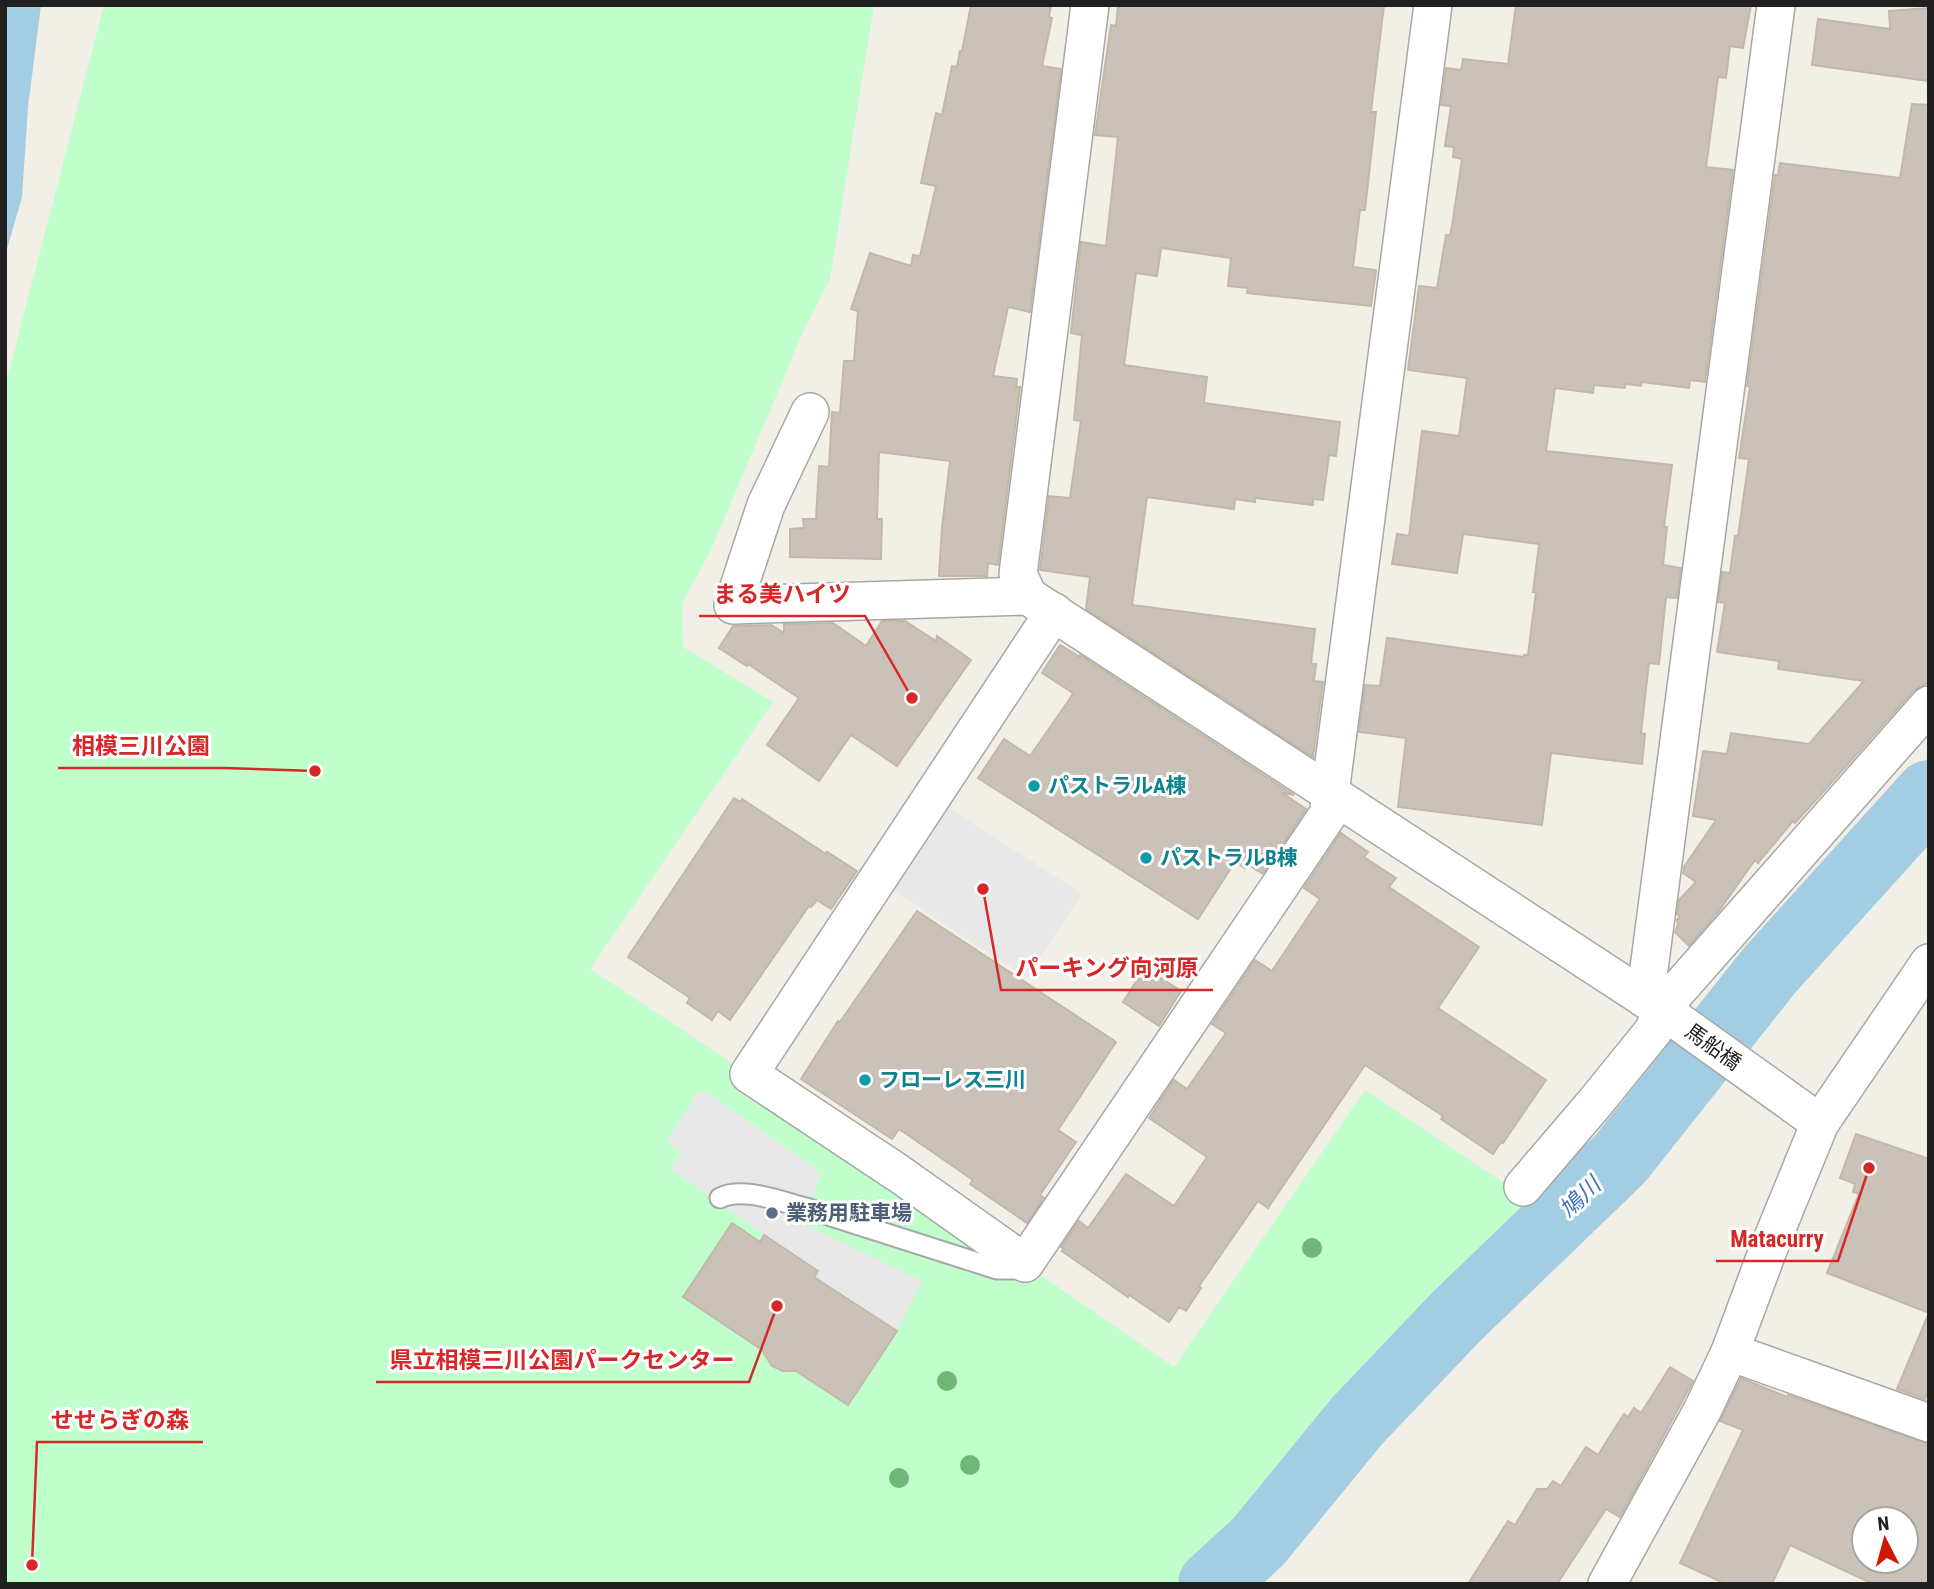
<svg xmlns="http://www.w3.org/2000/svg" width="1934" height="1589" font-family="'Roboto Condensed','Noto Sans JP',sans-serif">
  <rect width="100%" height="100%" fill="#f1efe6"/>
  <polygon fill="#c0fecc" points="104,5 874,5 830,279 804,330 710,552 682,604 683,647 773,702 590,969 749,1074 1174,1367 1365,1090 1531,1201 1294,1461 1232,1535 1179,1584 5,1584 5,387"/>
  <g fill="#e8e8e8">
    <polygon points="939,801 1082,894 1027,978 884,884"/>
    <polygon points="699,1091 709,1094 815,1168 821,1175 812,1199 810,1227 922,1281 897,1331 814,1277 818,1271 764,1235 671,1169 681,1153 667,1140"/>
  </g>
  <polygon fill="#a3cde2" points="5,5 41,5 28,107 22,197 5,256"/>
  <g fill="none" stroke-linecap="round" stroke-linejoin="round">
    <polyline stroke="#a3cde2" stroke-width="68" points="1212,1584 1258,1542 1357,1421 1456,1317 1620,1159 1769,971 1929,794"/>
  </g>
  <g fill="#cac2b8" stroke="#c4b7a7" stroke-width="2" fill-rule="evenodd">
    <polygon points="971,5 1051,5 1049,17 1052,18 1042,66 1061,69 1030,312 1008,307 993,376 1017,379 1016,387 1020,387 998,565 988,563 987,576 939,576 942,527 950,461 879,452 877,519 882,519 881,559 790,557 790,529 804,528 803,519 816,519 819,466 829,467 832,412 840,413 844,361 854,361 858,311 851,309 870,253 911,266 913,255 920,256 936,186 921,183 928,150 936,113 942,115 952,66 957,67 960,51 962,51"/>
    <polygon points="1118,5 1384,5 1371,112 1376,112 1365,210 1360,210 1353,267 1376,270 1371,306 1247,293 1248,288 1228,286 1231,258 1161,248 1157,276 1136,273 1124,365 1207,377 1204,403 1340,422 1336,456 1329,455 1323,500 1313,499 1313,505 1255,498 1255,502 1235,499 1234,509 1147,497 1132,605 1315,629 1311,664 1316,664 1314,681 1323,682 1313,757 1086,609 1090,577 1040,570 1049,496 1070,498 1081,421 1074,420 1082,335 1071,333 1081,242 1106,246 1118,137 1095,135 1111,25 1116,26"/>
    <polygon points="1516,5 1751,5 1743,48 1730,46 1726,78 1718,77 1706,167 1733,170 1705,382 1690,380 1689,388 1642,382 1641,386 1625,384 1625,388 1594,385 1593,393 1555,388 1546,451 1672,465 1664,527 1667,527 1663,565 1681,568 1677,598 1666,597 1659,664 1649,663 1641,733 1645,734 1642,764 1551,753 1542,825 1398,807 1406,738 1359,732 1365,685 1380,686 1387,638 1524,657 1524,655 1528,655 1536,592 1533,592 1539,544 1463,534 1457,573 1392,564 1397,534 1409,536 1422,431 1459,436 1467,378 1408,370 1419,286 1437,288 1446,235 1450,235 1452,226 1462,159 1453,157 1454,147 1445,146 1451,106 1441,105 1446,68 1461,70 1463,59 1508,64"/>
    <polygon points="1929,8 1929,81 1812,65 1818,19 1890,29 1889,11"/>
    <polygon points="1912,104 1929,105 1929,682 1913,691 1816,800 1795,823 1793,821 1758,863 1755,860 1719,911 1689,946 1675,932 1678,925 1677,920 1680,916 1677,914 1679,900 1696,882 1683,873 1684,867 1716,820 1693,816 1703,751 1727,754 1731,733 1809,744 1864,681 1778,669 1779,661 1717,652 1725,603 1718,602 1722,572 1730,573 1735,536 1738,536 1749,459 1739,458 1750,387 1747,386 1775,175 1778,175 1780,163 1900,178"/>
    <polygon points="882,621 905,621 936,641 937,636 971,660 897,766 851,735 819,781 767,745 799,698 748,664 747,666 719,648 733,626 771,625 784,633 784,624 833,623 866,646"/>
    <polygon points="1060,645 1080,657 1080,655 1294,795 1282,793 1306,809 1263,874 1247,864 1245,868 1235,862 1198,919 978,778 1004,739 1030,756 1069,700 1073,693 1042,673"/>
    <polygon points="734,798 741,802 742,799 826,854 827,852 857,871 831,909 817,900 811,907 809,906 730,1020 718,1011 712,1020 687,1003 690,998 628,957"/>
    <polygon points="1341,833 1368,852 1364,857 1396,878 1389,887 1479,947 1438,1008 1546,1080 1503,1143 1501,1142 1493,1154 1441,1119 1443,1116 1365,1065 1268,1208 1258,1201 1199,1286 1201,1288 1186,1311 1179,1307 1169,1322 1129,1295 1128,1297 1062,1251 1064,1249 1061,1247 1079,1221 1088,1228 1126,1174 1174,1206 1207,1157 1149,1118 1174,1080 1187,1089 1226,1033 1212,1024 1255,960 1272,971 1320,899 1304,888"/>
    <polygon points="917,911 1116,1042 1058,1130 1076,1142 1040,1195 1044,1198 1027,1223 970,1184 973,1180 899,1129 892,1139 801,1079 838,1021 840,1022"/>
    <polygon points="1145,968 1181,991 1159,1026 1123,1002"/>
    <polygon points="1856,1134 1929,1159 1929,1313 1827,1273 1859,1194 1853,1192 1855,1184 1840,1178"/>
    <polygon points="732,1223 760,1242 764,1235 818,1271 814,1277 897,1331 848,1405 796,1371 783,1371 772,1366 762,1350 683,1297"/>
    <polygon points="1928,1315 1929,1389 1925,1399 1897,1389"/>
    <polygon points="1670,1367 1693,1381 1620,1517 1606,1509 1557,1584 1468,1584 1508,1521 1515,1525 1537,1489 1547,1489 1553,1481 1561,1486 1586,1447 1598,1455 1624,1414 1628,1417 1634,1408 1641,1413"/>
    <path d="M1741,1378l46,19 1,-2 141,49v140h-56l-83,-39 -18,39h-46l-46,-21 63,-133 -23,-9zM1864,1519h42v42h-42z"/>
  </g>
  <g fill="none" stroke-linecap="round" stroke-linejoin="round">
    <defs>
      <path id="lane" d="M720,1198c22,-12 62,4 86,10l191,61h20l7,-6"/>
      <g id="street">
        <polyline points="1090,5 1018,574 1028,596 1661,1009 1820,1123"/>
        <polyline points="810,412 766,505 733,605 1028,596"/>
        <polyline points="1054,612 749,1074 898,1173 1025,1263 1329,813 1330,793 1433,5"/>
        <polyline points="1645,999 1776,5"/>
        <polyline points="1523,1187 1594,1104 1654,1030 1661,1009 1929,705"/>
        <polyline points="1730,1352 1929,1423"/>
        <polyline points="1607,1584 1702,1411 1730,1352 1768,1250 1820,1123 1929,963"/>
      </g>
    </defs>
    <use href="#lane" stroke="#a7a7a7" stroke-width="23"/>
    <use href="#street" stroke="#a7a7a7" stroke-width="40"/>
    <use href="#lane" stroke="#fff" stroke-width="19"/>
    <use href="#street" stroke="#fff" stroke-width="37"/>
  </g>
  <g fill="#6eb777">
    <circle cx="1312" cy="1248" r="10"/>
    <circle cx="947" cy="1381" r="10"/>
    <circle cx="970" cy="1465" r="10"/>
    <circle cx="899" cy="1478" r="10"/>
  </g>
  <g fill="#0f9aa8" stroke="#fff" stroke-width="2.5">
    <circle cx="1034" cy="786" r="7"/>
    <circle cx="1146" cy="858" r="7"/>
    <circle cx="865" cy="1080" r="7"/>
  </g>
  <circle fill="#5c6f8a" stroke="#fff" stroke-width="2.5" cx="772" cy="1213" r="7"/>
  <g text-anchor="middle" stroke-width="6" stroke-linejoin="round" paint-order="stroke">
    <g font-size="21" font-weight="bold" fill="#0d838f" stroke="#fff" text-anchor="start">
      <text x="1048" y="793">パストラルA棟</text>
      <text x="1160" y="865">パストラルB棟</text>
      <text x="879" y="1087">フローレス三川</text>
    </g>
    <g font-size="21" fill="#202020" stroke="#fff">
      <text transform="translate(1713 1047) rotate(36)" y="7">馬船橋</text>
    </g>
    <g font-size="21" font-weight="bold" fill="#4e5e75" stroke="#fff" text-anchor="start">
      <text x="786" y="1220">業務用駐車場</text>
    </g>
    <g font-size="23" font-style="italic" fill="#4371b9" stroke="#fff">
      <text transform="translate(1580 1197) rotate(-44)" y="8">鳩川</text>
    </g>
  </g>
  <path fill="none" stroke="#d62828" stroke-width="2.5" d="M912 698L865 616H699M315 771L224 768H58M983 889L1001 990H1213M1869 1168L1838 1261H1716M777 1306L749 1382H376M32 1565L37 1442H203"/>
  <g fill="#d62828" stroke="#fff" stroke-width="2.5">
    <circle cx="912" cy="698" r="7"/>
    <circle cx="315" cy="771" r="7"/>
    <circle cx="983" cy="889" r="7"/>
    <circle cx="1869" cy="1168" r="7"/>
    <circle cx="777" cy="1306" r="7"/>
    <circle cx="32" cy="1565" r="7"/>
  </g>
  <g font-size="23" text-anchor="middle" font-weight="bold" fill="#d62828" stroke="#fff" stroke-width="6" stroke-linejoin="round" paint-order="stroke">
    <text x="782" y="602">まる美ハイツ</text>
    <text x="141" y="754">相模三川公園</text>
    <text x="1107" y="976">パーキング向河原</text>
    <text x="1777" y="1247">Matacurry</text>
    <text x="562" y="1368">県立相模三川公園パークセンター</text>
    <text x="120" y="1428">せせらぎの森</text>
  </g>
  <rect width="1934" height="1589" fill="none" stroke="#202020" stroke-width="14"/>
  <g transform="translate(1885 1540) rotate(354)"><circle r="33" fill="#ffffff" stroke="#a6a6a6" stroke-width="2"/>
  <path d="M0-5L12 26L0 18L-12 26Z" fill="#d01700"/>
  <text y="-10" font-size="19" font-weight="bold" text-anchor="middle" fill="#202020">N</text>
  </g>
</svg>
